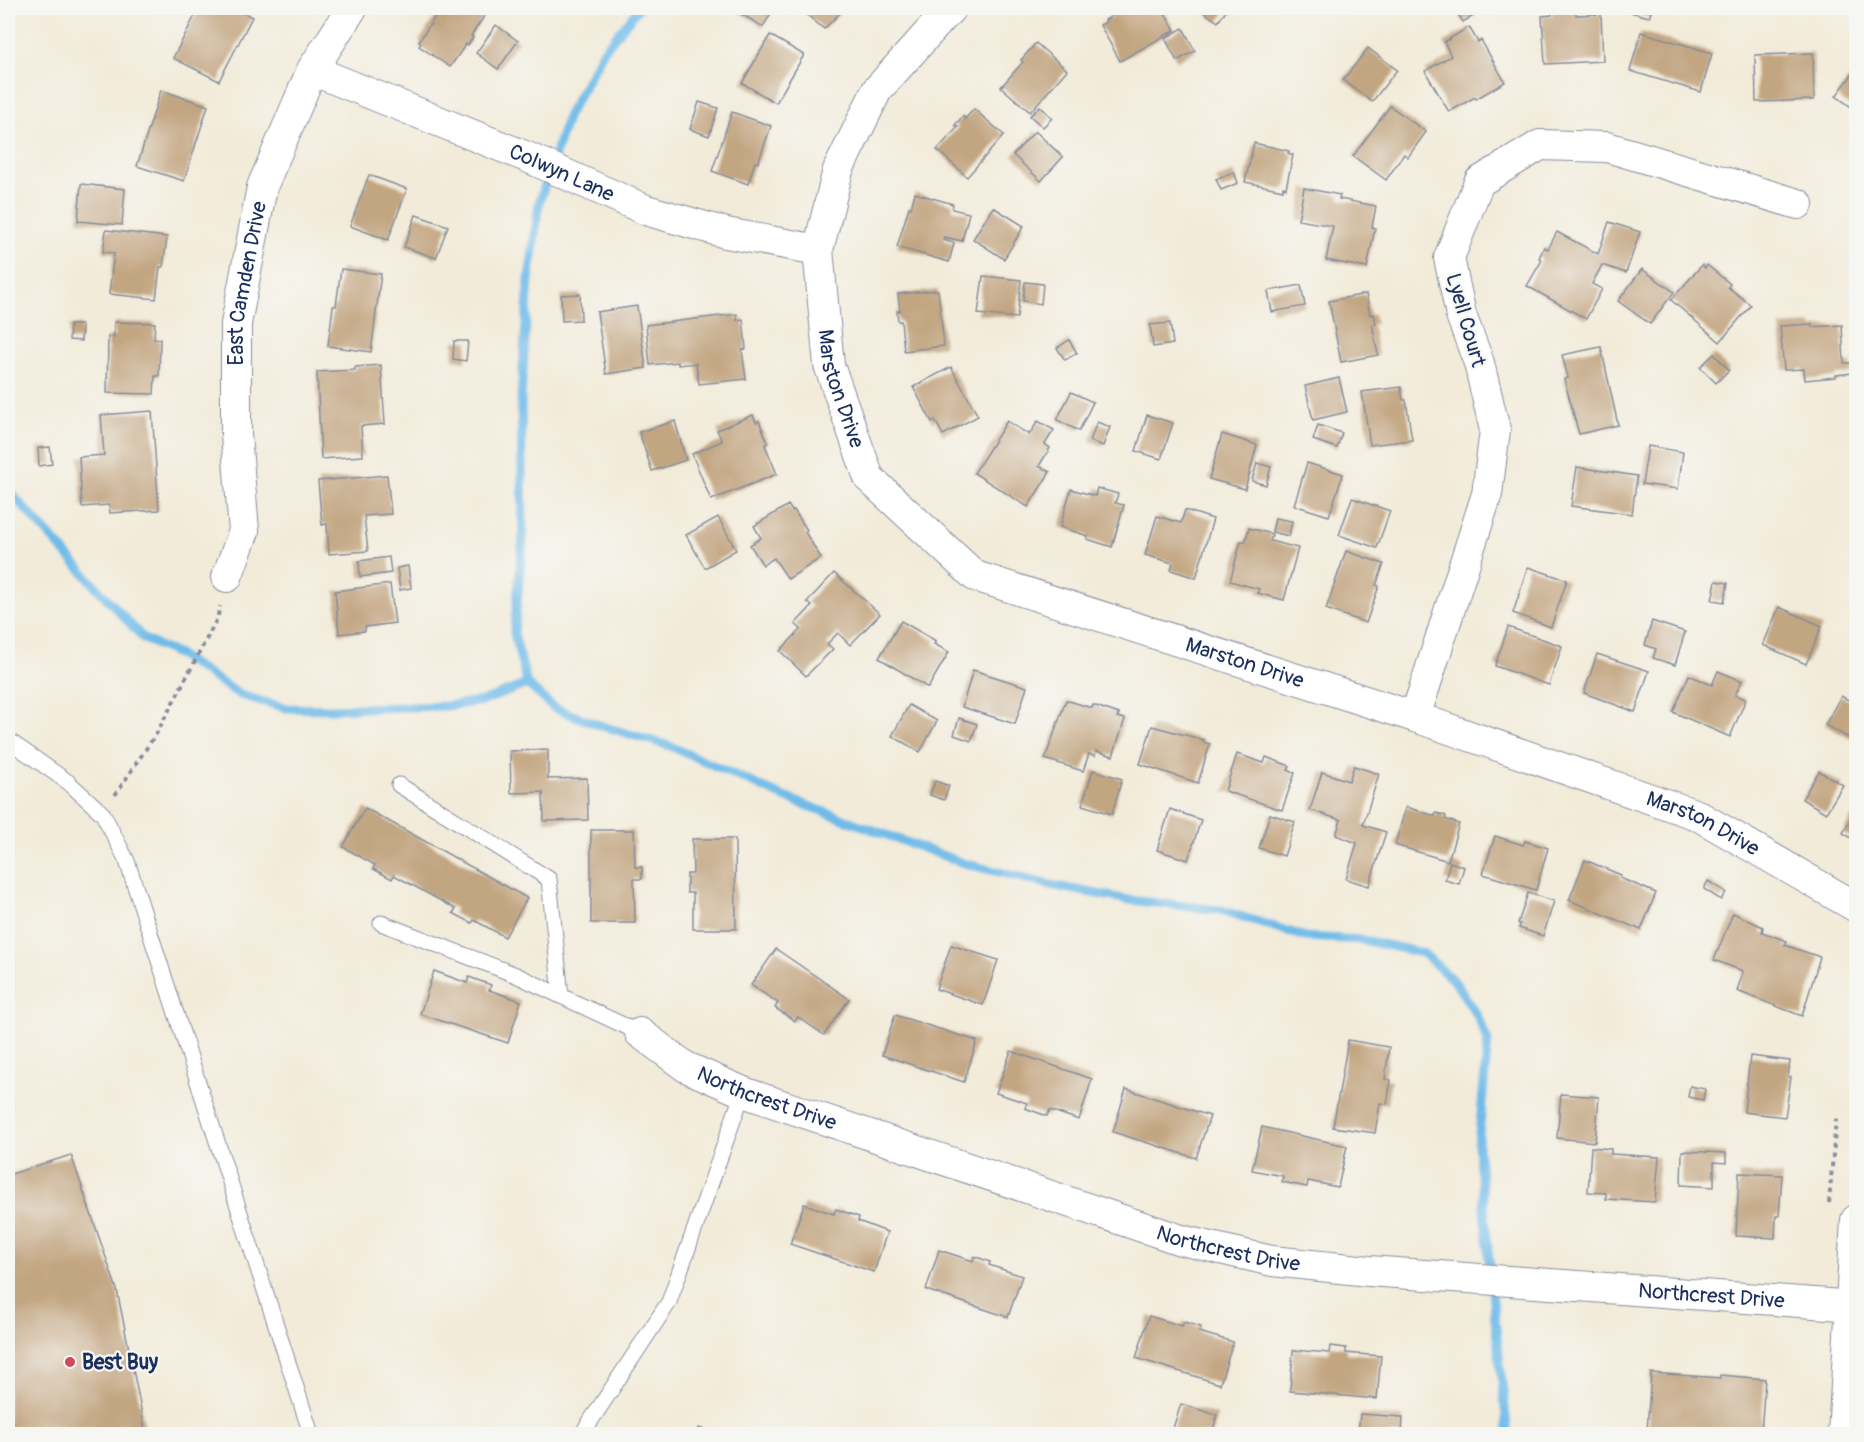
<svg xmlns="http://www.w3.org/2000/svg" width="1864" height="1442" font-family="Pangolin,sans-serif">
  <rect width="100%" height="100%" fill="#f6f6f2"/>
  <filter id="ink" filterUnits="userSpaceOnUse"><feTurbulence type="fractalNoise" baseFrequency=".0167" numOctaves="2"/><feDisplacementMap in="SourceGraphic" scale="12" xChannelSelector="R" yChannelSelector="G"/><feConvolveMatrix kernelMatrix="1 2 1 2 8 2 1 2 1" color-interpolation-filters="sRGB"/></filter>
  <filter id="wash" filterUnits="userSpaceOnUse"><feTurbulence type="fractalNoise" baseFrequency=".008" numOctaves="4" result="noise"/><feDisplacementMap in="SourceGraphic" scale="24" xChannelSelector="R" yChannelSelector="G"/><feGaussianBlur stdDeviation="1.35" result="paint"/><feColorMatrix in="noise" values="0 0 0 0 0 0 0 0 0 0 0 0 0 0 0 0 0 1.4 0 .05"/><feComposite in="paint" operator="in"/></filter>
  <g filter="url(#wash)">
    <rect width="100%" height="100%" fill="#f2ebd9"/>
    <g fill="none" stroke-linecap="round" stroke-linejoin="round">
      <g stroke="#6fbbe9" stroke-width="9">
        <polyline points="639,8 605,49 568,115 539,203 529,280 521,397 523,537 514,633 527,684 554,708 602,726 670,746 784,797 963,863 1055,886 1129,900 1221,910 1306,937 1362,940 1423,953 1455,982 1477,1015 1488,1041 1478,1145 1494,1311 1508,1434"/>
        <polyline points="8,490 144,639 179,655 240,695 286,708 329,709 447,706 483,701 527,684"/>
      </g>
    </g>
    <g id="blocks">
      <g fill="#c2a581">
        <polygon points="199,8 234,8 252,17 219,81 173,58"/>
        <polygon points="441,8 474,8 485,15 471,36 473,37 468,45 466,44 450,67 419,46 421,43 419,41"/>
        <polygon points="735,8 774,8 763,27 733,9"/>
        <polygon points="799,8 845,8 824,29"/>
        <polygon points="1126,8 1129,11 1135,8 1162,8 1175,30 1120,61 1100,25 1106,22 1105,20"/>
        <polygon points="1198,8 1228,8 1218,22"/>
        <polygon points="1454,8 1487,8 1463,22"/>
        <polygon points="1552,8 1576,8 1576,15 1601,14 1603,61 1545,64 1542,16 1552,15"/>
        <polygon points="1631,8 1652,8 1649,17 1630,12"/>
        <polygon points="496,25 518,41 498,69 476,53"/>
        <polygon points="1469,27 1478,42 1481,40 1505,82 1476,99 1475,97 1449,112 1425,71 1451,56 1444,42"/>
        <polygon points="1183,28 1195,51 1177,61 1165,38"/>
        <polygon points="1641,32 1712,53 1701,92 1630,71"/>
        <polygon points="770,35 804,55 776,103 742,83"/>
        <polygon points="1036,43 1067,70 1030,112 1001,87 1023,62 1021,60"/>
        <polygon points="1368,48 1397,70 1372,102 1343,80"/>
        <polygon points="1813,53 1814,100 1756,102 1755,55"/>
        <polygon points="1856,69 1856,117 1851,113 1854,109 1836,96"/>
        <polygon points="161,90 208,106 184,181 137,166"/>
        <polygon points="699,102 718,108 709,136 690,129"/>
        <polygon points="1040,106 1052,118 1043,127 1030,116"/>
        <polygon points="1390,106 1426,132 1408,157 1404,154 1386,180 1353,156"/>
        <polygon points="974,109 1004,135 967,177 937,150 958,127 955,125 963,116 965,119"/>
        <polygon points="732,112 771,126 758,163 755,162 748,184 712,171"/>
        <polygon points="1035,131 1063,157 1041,181 1013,155"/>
        <polygon points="1254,143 1289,151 1288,153 1293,155 1286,188 1283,187 1283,190 1245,182"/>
        <polygon points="1234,172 1238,183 1221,190 1216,179"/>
        <polygon points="369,175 407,189 388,240 350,226"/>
        <polygon points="81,184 125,189 122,225 78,221"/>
        <polygon points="1304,188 1340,195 1339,199 1376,206 1372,227 1375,228 1367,268 1326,260 1333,226 1298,220"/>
        <polygon points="915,193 953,204 952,209 969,213 962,241 944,237 943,240 954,243 949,262 897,247 909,207 911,208"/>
        <polygon points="993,207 1024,226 1004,259 973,239"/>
        <polygon points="416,215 448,226 436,258 404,247"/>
        <polygon points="1609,222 1640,232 1626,273 1602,265 1592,284 1602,289 1586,319 1527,286 1542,260 1539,258 1544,247 1548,249 1557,232 1598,254"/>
        <polygon points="106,230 167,237 163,267 160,267 156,299 109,294 114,253 103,252"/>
        <polygon points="1702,265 1705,268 1707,265 1730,284 1728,287 1751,305 1720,342 1671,300"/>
        <polygon points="341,269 381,274 371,352 328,346 333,306 336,306"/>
        <polygon points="1642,269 1674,292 1650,324 1618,301"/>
        <polygon points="983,276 1021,280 1017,318 978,314"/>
        <polygon points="1025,282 1043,284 1041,304 1023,301"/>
        <polygon points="1301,285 1305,306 1272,312 1268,291"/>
        <polygon points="938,290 944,346 904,351 901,321 898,321 897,311 900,311 898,294"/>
        <polygon points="580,294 581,320 562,321 561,295"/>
        <polygon points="1366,294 1370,315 1374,314 1376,324 1372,324 1378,355 1341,362 1329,301"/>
        <polygon points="637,306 646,368 606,374 597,312"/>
        <polygon points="737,314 737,320 743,319 746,349 742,350 746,379 699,384 696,363 678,365 678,362 650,365 646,325"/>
        <polygon points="114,322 155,323 154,339 160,339 159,376 155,376 154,394 107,393 108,336 114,337"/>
        <polygon points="1170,323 1173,344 1153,347 1150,325"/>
        <polygon points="1812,324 1812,327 1842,325 1844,363 1851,363 1852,373 1836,375 1836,377 1805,380 1804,369 1784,370 1780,326"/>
        <polygon points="70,325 82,325 81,341 69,340"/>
        <polygon points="1069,340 1077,353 1065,360 1057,348"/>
        <polygon points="454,341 468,341 466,361 453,359"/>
        <polygon points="1601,347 1618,425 1579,434 1564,379 1568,378 1562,355"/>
        <polygon points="1714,354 1729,370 1716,383 1700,367"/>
        <polygon points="381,365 385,424 361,426 363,456 321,459 317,372 355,370 355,367"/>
        <polygon points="951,367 978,416 943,435 935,420 932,422 913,387"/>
        <polygon points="1339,378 1347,412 1313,420 1305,386"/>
        <polygon points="1401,387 1403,400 1406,400 1412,440 1370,445 1362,392"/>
        <polygon points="1071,392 1093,402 1079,431 1057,420"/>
        <polygon points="152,411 159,510 110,513 109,505 82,507 79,457 104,455 101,415"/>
        <polygon points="753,415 756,422 759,421 768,443 765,445 777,474 711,500 692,454 722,441 717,430"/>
        <polygon points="1147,415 1173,423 1161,459 1136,451"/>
        <polygon points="675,421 686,460 652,471 639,432"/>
        <polygon points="1007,421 1029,435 1038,421 1054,430 1045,444 1050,448 1039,466 1050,472 1028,507 974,473"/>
        <polygon points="1097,422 1110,427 1103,446 1090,441"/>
        <polygon points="1318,425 1342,433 1337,448 1313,440"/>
        <polygon points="1222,434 1257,445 1245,489 1209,479"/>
        <polygon points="1648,446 1683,452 1678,489 1642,484"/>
        <polygon points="50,447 52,464 39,466 38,448"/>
        <polygon points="1257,463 1271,467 1266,485 1252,481"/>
        <polygon points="1307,463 1343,474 1329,516 1294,505"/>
        <polygon points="1577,467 1637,476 1632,514 1571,506"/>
        <polygon points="387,475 391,514 364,516 368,551 329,554 327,524 322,525 318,481"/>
        <polygon points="1097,488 1118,494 1115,503 1124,505 1112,547 1087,539 1088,536 1060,527 1071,489 1095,496"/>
        <polygon points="1352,498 1390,511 1377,548 1339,535"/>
        <polygon points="788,505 792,511 794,510 807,530 805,532 821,558 788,579 774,558 763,565 750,545 761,538 754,526"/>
        <polygon points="1185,510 1213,519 1196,578 1171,570 1173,563 1145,555 1157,516 1181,523"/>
        <polygon points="718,517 736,550 705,568 686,535"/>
        <polygon points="1275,518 1292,521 1289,536 1272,532"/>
        <polygon points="1249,528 1272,534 1270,541 1298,548 1284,600 1257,593 1259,589 1230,581 1241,541 1245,542"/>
        <polygon points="1346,551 1384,564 1376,585 1379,586 1366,623 1326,609"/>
        <polygon points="389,557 391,573 360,577 359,561"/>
        <polygon points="408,566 411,588 400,590 397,568"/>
        <polygon points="1528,567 1567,580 1551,627 1513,613"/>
        <polygon points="834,573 880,614 850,645 838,633 827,644 833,649 806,676 780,651 801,629 795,624 812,606 807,602"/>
        <polygon points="1716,581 1728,583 1724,602 1712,600"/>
        <polygon points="390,584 395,623 365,627 365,631 339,634 335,591"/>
        <polygon points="1779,607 1822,626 1806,664 1763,645"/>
        <polygon points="901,621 936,641 934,644 949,652 928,688 879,658"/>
        <polygon points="1652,621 1685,632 1675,665 1653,658 1656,649 1645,645"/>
        <polygon points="1508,627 1562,646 1549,685 1495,666"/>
        <polygon points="1597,654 1649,671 1635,712 1584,693"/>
        <polygon points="973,670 1027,687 1015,724 962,707"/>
        <polygon points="1718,671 1742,681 1735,695 1746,699 1730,737 1673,712 1689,675 1712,685"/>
        <polygon points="1841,696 1856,704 1856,742 1825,725"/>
        <polygon points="1066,700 1092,708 1093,705 1119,714 1117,717 1125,719 1113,756 1096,751 1095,756 1089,754 1083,771 1045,759"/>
        <polygon points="909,705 937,721 920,752 892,736"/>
        <polygon points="959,718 977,724 971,741 954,735"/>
        <polygon points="1152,726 1204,740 1203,742 1210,744 1198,783 1140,764"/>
        <polygon points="548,750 548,779 587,778 588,820 544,821 543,792 511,793 510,751"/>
        <polygon points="1237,754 1264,763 1266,757 1290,766 1288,770 1295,773 1282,810 1225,791"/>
        <polygon points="1354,766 1379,774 1363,825 1386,832 1369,886 1346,879 1357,843 1336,835 1341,820 1310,810 1322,772 1349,781"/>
        <polygon points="1093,770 1122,779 1112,814 1082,805"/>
        <polygon points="1819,771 1843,785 1826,813 1802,799"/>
        <polygon points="935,781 949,786 944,800 930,795"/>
        <polygon points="1406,807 1435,816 1436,813 1446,816 1445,819 1459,824 1448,861 1395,845"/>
        <polygon points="365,808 527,898 505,937 474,920 472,923 453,913 456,909 394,875 392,879 373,869 375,865 343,847"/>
        <polygon points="1170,809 1201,820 1188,860 1157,850"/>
        <polygon points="1856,809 1856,841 1843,833"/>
        <polygon points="1270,814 1295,822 1284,856 1259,848"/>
        <polygon points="591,830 634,830 635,867 642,867 642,879 634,879 635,923 591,923"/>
        <polygon points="1495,836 1523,845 1525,841 1548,848 1536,890 1483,874"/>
        <polygon points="692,839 735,839 736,929 693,929 693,893 687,893 687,874 693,874"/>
        <polygon points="1585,860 1621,875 1620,878 1656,893 1641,930 1569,900"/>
        <polygon points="1450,862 1464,867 1459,884 1445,880"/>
        <polygon points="1708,881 1726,892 1721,900 1704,889"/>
        <polygon points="1528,893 1554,901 1543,936 1519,928 1520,924 1518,923"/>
        <polygon points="1733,913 1763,927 1762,932 1787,941 1785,945 1820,957 1802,1016 1737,991 1743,971 1714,960"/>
        <polygon points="951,945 998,960 983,1005 936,989"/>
        <polygon points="776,949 849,999 824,1035 798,1017 795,1021 775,1008 778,1003 751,985"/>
        <polygon points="434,971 467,983 469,977 491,985 489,990 521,1001 508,1043 420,1014"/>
        <polygon points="895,1015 977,1041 964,1082 882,1055"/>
        <polygon points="1348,1040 1389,1047 1385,1079 1391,1080 1387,1104 1380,1103 1375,1133 1333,1127"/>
        <polygon points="1011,1051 1092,1079 1079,1120 1050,1110 1047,1116 1025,1108 1027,1103 996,1093"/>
        <polygon points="1750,1056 1790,1061 1788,1077 1791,1077 1785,1117 1744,1112"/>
        <polygon points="1690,1086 1705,1089 1703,1100 1688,1097"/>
        <polygon points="1126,1089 1210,1116 1196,1158 1113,1132"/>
        <polygon points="1561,1094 1599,1097 1595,1142 1557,1138"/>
        <polygon points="1262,1127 1347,1146 1338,1187 1308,1181 1307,1187 1282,1182 1283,1176 1252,1170"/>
        <polygon points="1591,1147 1611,1149 1611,1154 1659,1157 1655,1202 1606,1199 1606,1193 1588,1192"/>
        <polygon points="1682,1151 1726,1153 1726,1163 1714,1162 1714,1187 1681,1185"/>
        <polygon points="71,1155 117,1290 146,1434 8,1434 8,1175"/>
        <polygon points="1739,1173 1782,1175 1779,1216 1776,1216 1775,1238 1736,1236"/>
        <polygon points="804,1204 834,1214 836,1209 859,1217 858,1221 887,1232 874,1272 790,1244"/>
        <polygon points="939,1250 973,1261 974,1256 990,1262 989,1265 1022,1276 1008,1317 926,1290"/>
        <polygon points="1149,1316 1182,1326 1184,1322 1201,1327 1199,1332 1233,1342 1220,1384 1136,1358"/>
        <polygon points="1330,1346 1346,1348 1346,1353 1381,1356 1377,1399 1290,1391 1293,1350 1329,1353"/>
        <polygon points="1651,1373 1720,1378 1720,1375 1765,1379 1761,1434 1689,1429 1689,1434 1647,1431"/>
        <polygon points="1181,1404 1217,1415 1212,1434 1171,1434"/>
        <polygon points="1360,1414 1403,1417 1402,1434 1358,1434"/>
        <polygon points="699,1428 714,1434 697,1434"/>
      </g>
    </g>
  </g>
  <g filter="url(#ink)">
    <use href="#blocks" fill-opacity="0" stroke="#868d9c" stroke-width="1.5"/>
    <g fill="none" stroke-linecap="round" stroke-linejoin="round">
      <defs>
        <g id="lane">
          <polyline points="8,740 68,782 103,814 127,861 311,1434"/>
          <polyline points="399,785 549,879 561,996"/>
          <polyline points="381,923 516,975 640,1033"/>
          <polyline points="582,1434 669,1302 743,1092"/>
        </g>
        <g id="street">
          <path id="s1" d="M951,8l-74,82 -39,80 -20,80 11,115 40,113 106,98 440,141 282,98 159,92"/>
          <path id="s2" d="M312,70l215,87 119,53 80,23 92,17"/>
          <path id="s3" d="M227,577l17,-46 -8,-96v-111l26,-137 50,-117 40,-62"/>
          <polyline points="1415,717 1487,494 1495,430 1479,363 1461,315 1449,258 1479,182 1540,145 1607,147 1798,204"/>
          <path id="s4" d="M640,1033l46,34 57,25 438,148 91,21 97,10 487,35"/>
          <polyline points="1843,1434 1856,1220"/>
        </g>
      </defs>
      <use href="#lane" stroke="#868d9c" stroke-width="17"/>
      <use href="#street" stroke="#868d9c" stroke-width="32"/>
      <g stroke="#868d9c" stroke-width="4" stroke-dasharray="4.5 4.5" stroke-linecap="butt">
        <polyline points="115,795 158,731 217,619 220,606"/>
        <polyline points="1829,1203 1836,1119"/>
      </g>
      <use href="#lane" stroke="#fff" stroke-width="15"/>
      <use href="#street" stroke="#fff" stroke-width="30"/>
    </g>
  </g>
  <circle fill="#d1495b" stroke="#f6f6f2" stroke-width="2" cx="70" cy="1362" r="6"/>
  <g text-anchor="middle" stroke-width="4.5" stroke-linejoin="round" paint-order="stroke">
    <g font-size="21" fill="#1b2f5e" stroke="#f6f6f2">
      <text dy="7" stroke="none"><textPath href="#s2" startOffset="270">Colwyn Lane</textPath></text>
      <text dy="7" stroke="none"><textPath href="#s3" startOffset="298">East Camden Drive</textPath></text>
      <text transform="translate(1466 320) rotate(74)" y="7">Lyell Court</text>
      <text dy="7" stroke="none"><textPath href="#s1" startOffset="423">Marston Drive</textPath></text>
      <text dy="7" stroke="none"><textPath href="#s1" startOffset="945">Marston Drive</textPath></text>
      <text dy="7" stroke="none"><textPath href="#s1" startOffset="1431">Marston Drive</textPath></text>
      <text dy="7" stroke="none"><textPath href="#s4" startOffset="144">Northcrest Drive</textPath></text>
      <text dy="7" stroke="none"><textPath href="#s4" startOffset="630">Northcrest Drive</textPath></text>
      <text dy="7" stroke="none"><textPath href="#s4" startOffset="1116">Northcrest Drive</textPath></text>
    </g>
    <g font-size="21" font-weight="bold" fill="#1b2f5e" stroke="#f6f6f2" text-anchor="start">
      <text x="82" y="1369">Best Buy</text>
    </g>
  </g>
  <rect width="1864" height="1442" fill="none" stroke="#f6f6f2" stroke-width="30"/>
</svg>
